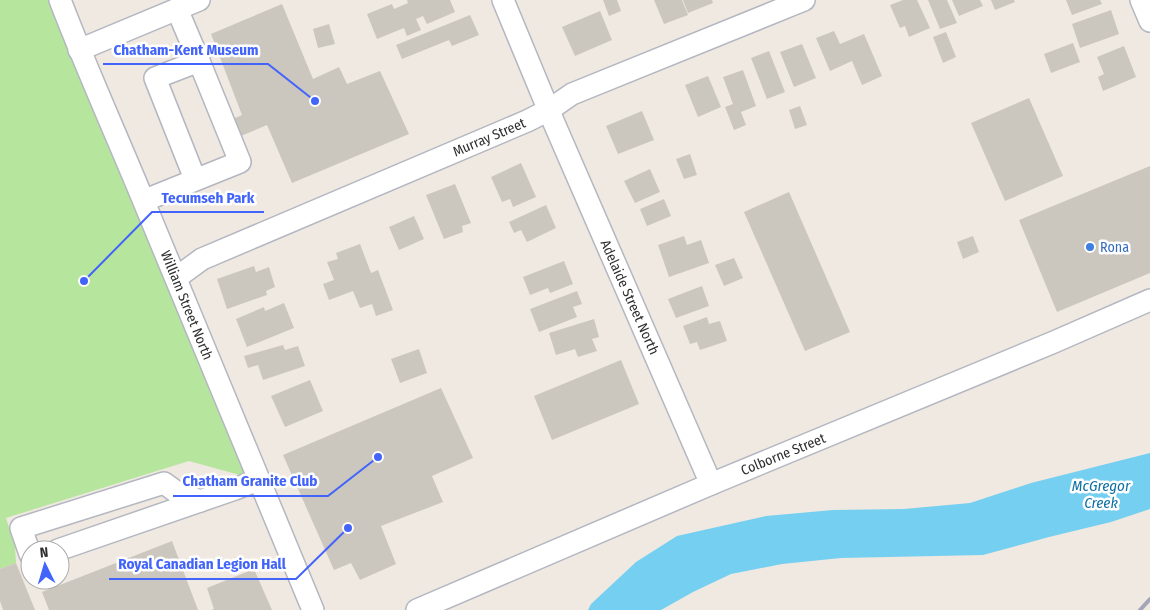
<svg xmlns="http://www.w3.org/2000/svg" width="1150" height="610" font-family="'Fira Sans Condensed',sans-serif">
  <rect width="100%" height="100%" fill="#efe9e1"/>
  <polygon fill="#b6e59e" points="0,0 52,0 247,477 189,461 6,518 15,546 16,563 0,569"/>
  <polygon fill="#75cff0" points="1150,453 1150,509 1111,522 1049,537 983,555 841,558 782,564 731,574 693,592 661,610 588,610 591,604 636,562 677,536 766,516 833,510 904,509 970,503 1031,483"/>
  <g fill="#cbc7bf">
    <polygon points="407,0 450,0 455,12 427,24 423,16 416,19 421,30 407,36 404,28 377,39 367,14 392,4 394,9 408,3"/>
    <polygon points="603,0 617,0 621,11 609,16"/>
    <polygon points="654,0 682,0 688,15 664,24"/>
    <polygon points="683,0 712,0 713,3 688,13"/>
    <polygon points="903,0 917,0 930,28 909,37 905,26 900,28 890,5"/>
    <polygon points="928,0 947,0 957,23 940,29"/>
    <polygon points="952,0 980,0 983,6 959,16"/>
    <polygon points="991,0 1014,0 1015,2 995,10"/>
    <polygon points="1066,0 1100,0 1102,4 1072,15"/>
    <polygon points="282,4 313,79 339,67 347,84 380,71 409,134 292,183 267,125 241,136 233,119 242,115 211,34"/>
    <polygon points="1111,10 1119,34 1080,48 1072,24"/>
    <polygon points="600,11 612,40 575,56 562,27"/>
    <polygon points="470,15 479,35 452,46 449,40 402,59 396,45"/>
    <polygon points="329,24 335,44 318,48 313,29"/>
    <polygon points="834,31 840,44 864,34 882,76 862,85 852,61 830,71 816,38"/>
    <polygon points="946,32 956,57 943,63 933,37"/>
    <polygon points="1073,43 1080,62 1051,73 1044,54"/>
    <polygon points="802,44 816,78 794,87 780,52"/>
    <polygon points="1124,46 1136,77 1103,91 1098,77 1104,74 1097,57"/>
    <polygon points="769,51 785,92 767,99 751,58"/>
    <polygon points="743,70 756,106 741,112 746,125 734,130 725,107 733,104 723,77"/>
    <polygon points="708,76 721,107 698,117 685,85"/>
    <polygon points="1029,98 1063,176 1005,201 971,123"/>
    <polygon points="800,106 807,125 795,129 789,110"/>
    <polygon points="642,111 654,140 618,154 606,126"/>
    <polygon points="690,154 697,175 684,179 676,159"/>
    <polygon points="521,163 536,197 513,207 510,199 502,202 491,177"/>
    <polygon points="1150,166 1150,273 1057,312 1019,220"/>
    <polygon points="650,169 660,192 635,203 624,181"/>
    <polygon points="455,184 471,223 462,226 463,232 444,239 426,195"/>
    <polygon points="789,192 850,332 805,351 744,212"/>
    <polygon points="664,199 671,216 647,226 640,209"/>
    <polygon points="546,205 556,228 527,242 521,230 514,233 509,222"/>
    <polygon points="414,216 424,239 399,250 389,227"/>
    <polygon points="684,236 687,245 701,240 709,263 669,277 658,245"/>
    <polygon points="973,236 979,252 963,259 957,242"/>
    <polygon points="360,244 371,273 378,270 393,310 376,316 372,304 360,308 353,291 329,300 323,284 334,280 327,262 338,259 336,253"/>
    <polygon points="734,258 743,278 724,286 715,265"/>
    <polygon points="564,261 573,284 550,293 548,288 530,295 523,277"/>
    <polygon points="254,266 256,272 269,267 275,287 266,291 267,295 227,309 217,279"/>
    <polygon points="702,286 709,306 676,318 668,299"/>
    <polygon points="577,291 582,304 573,307 577,317 539,332 530,309"/>
    <polygon points="284,303 294,328 247,347 236,319 264,307 265,311"/>
    <polygon points="707,317 709,324 720,321 727,341 700,350 697,342 690,344 683,326"/>
    <polygon points="594,319 599,337 592,339 597,351 578,357 575,349 556,355 549,333"/>
    <polygon points="283,345 285,350 298,346 305,366 263,380 258,365 248,368 244,356"/>
    <polygon points="419,349 427,373 400,383 391,359"/>
    <polygon points="621,360 639,404 552,440 534,396"/>
    <polygon points="310,380 323,411 285,427 271,396"/>
    <polygon points="441,388 473,458 432,476 443,502 381,526 396,564 360,580 351,563 334,570 283,455"/>
    <polygon points="172,541 198,610 49,610 42,592"/>
    <polygon points="16,563 35,610 3,610 0,601 0,569"/>
    <polygon points="254,569 272,610 211,610 214,609 207,588"/>
  </g>
  <g fill="none" stroke-linecap="round" stroke-linejoin="round">
    <defs>
      <g id="minor">
        <path d="M60,0c26,68 56,134 84,202 57,136 112,272 169,408"/>
        <polyline points="503,0 554,123 711,484"/>
        <polyline points="1141,0 1150,21"/>
        <polyline points="177,9 199,61 155,78 195,179"/>
        <polyline points="79,50 199,0"/>
        <polyline points="144,200 153,197 240,162 199,61"/>
        <polyline points="176,278 202,259 527,121 549,110 572,94 804,0"/>
        <polyline points="58,550 235,489 258,480"/>
        <polyline points="30,554 21,528 164,483 175,491 200,501"/>
        <polyline points="417,610 711,484 1054,342 1150,300"/>
      </g>
    </defs>
    <use href="#minor" stroke="#b4b7c1" stroke-width="24"/>
    <use href="#minor" stroke="#fff" stroke-width="21"/>
    <polyline stroke="#a3a6b8" stroke-width="4" points="1140,610 1150,599"/>
  </g>
  <circle fill="#3f7fe0" stroke="#fff" stroke-width="2" cx="1090" cy="247" r="5"/>
  <g text-anchor="middle" stroke-width="5" stroke-linejoin="round" paint-order="stroke">
    <g font-size="14" fill="#2e2e2e" stroke="#fff">
      <text transform="translate(489 137) rotate(-23)" y="5">Murray Street</text>
      <text transform="translate(630 297) rotate(66)" y="5">Adelaide Street North</text>
      <text transform="translate(187 305) rotate(68)" y="5">William Street North</text>
      <text transform="translate(783 454) rotate(-22)" y="5">Colborne Street</text>
    </g>
    <g font-size="14" fill="#366cbe" stroke="#fff" text-anchor="start">
      <text x="1100" y="252">Rona</text>
    </g>
    <g font-size="15" font-style="italic" fill="#0d6fa3" stroke="#fff">
      <text x="1101" y="491">McGregor<tspan x="1101" dy="17">Creek</tspan></text>
    </g>
  </g>
  <path fill="none" stroke="#4264fb" stroke-width="2" d="M315 101L268 64H103M84 281L152 212H264M378 457L328 496H173M348 528L296 579H109"/>
  <g fill="#4264fb" stroke="#fff" stroke-width="2">
    <circle cx="315" cy="101" r="5"/>
    <circle cx="84" cy="281" r="5"/>
    <circle cx="378" cy="457" r="5"/>
    <circle cx="348" cy="528" r="5"/>
  </g>
  <g font-size="15" text-anchor="middle" font-weight="bold" fill="#4264fb" stroke="#fff" stroke-width="5" stroke-linejoin="round" paint-order="stroke">
    <text x="186" y="55">Chatham-Kent Museum</text>
    <text x="208" y="203">Tecumseh Park</text>
    <text x="250" y="486">Chatham Granite Club</text>
    <text x="202" y="569">Royal Canadian Legion Hall</text>
  </g>
  <g transform="translate(45 565) rotate(355)"><circle r="24" fill="#ffffff" stroke="#ababab"/>
  <path d="M0-4L9 19L0 12L-9 19Z" fill="#4264fb"/>
  <text y="-8" font-size="14" font-weight="bold" text-anchor="middle" fill="#2e2e2e">N</text>
  </g>
</svg>
